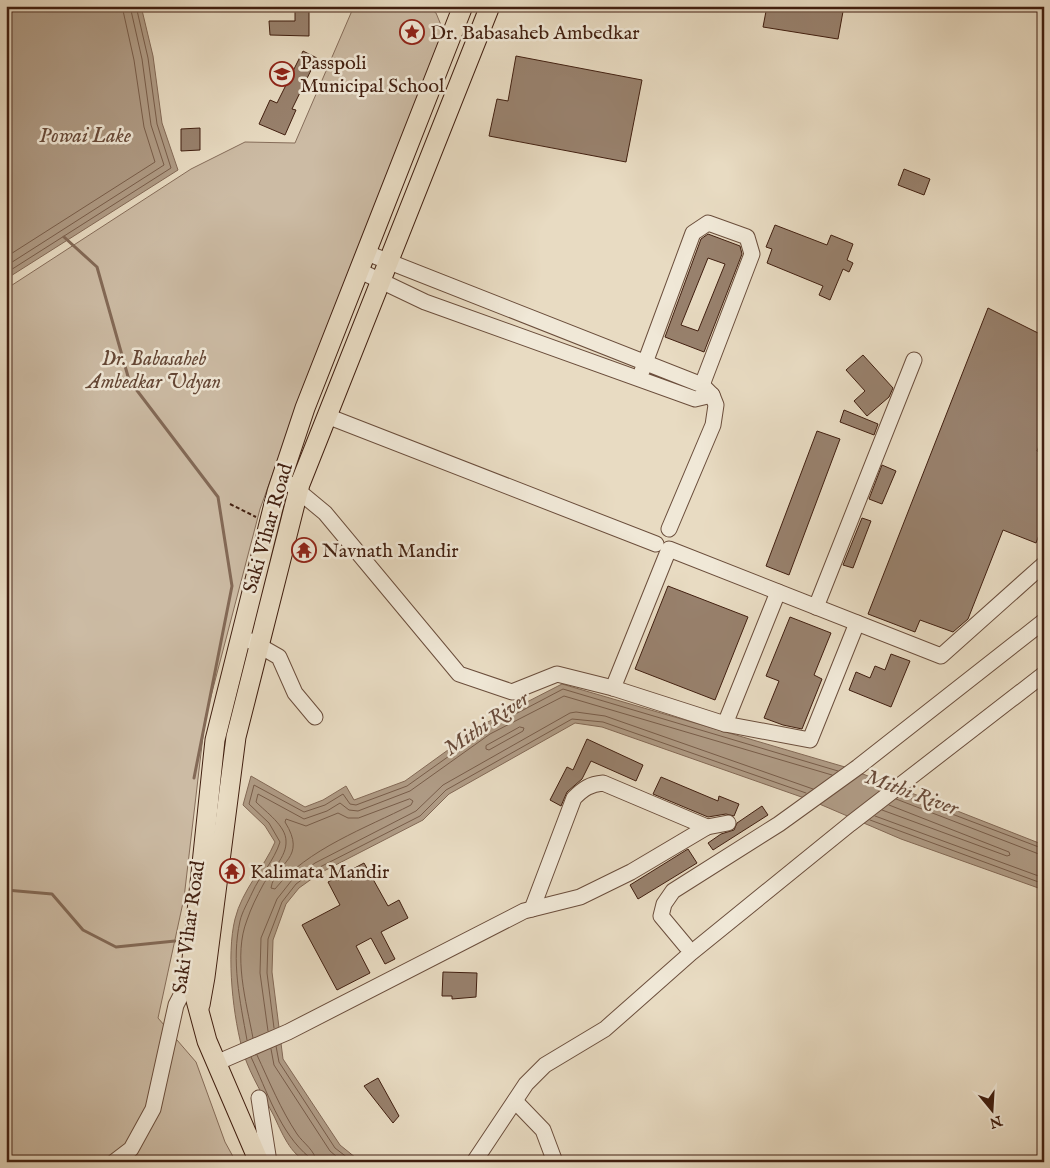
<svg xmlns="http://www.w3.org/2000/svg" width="1050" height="1168" font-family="'IM FELL English',serif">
  <rect width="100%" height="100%" fill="#e8dbc2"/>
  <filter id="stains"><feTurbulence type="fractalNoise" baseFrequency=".004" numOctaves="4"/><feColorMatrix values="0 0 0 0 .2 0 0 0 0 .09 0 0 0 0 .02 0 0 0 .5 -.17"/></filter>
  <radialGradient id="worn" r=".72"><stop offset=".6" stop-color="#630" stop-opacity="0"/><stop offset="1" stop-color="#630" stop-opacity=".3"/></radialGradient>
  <polygon fill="#ccbba4" stroke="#866d5a" points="354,6 426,6 436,13 451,49 308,377 260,509 205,719 184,898 158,1018 196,1062 225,1142 236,1162 6,1162 6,289 191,169 245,142 295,143"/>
  <g fill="#af9b85" stroke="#836956">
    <polygon points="6,6 141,6 153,56 162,123 178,170 6,279"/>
    <path d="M562,684l283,83 199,78v45l-143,-51 -91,-39 -208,-73 -27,-4 -126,71 -26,26 -103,53 -21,15 -13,16 -13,36 -1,32 11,87 57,86 21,17c-12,0 -45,3 -54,-1 -16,-5 -26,-30 -33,-45 -10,-19 -23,-40 -30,-61 -11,-36 -18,-100 -9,-136 7,-29 29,-51 40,-77l-10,-16 -22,-21 8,-29 54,31 18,-7 23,-14 8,14 51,-19 79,-57z"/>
  </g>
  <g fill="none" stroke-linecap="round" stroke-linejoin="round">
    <g stroke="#785d4a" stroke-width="1">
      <polyline points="6,257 155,162 144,127 134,60 122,6"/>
      <polyline points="6,266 164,165 151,125 142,59 130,6"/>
      <polyline points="6,273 171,168 157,124 148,58 136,6"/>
      <polygon points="520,727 524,728 523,731 489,750 486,749 486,746"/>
      <polyline points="902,795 1044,849"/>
      <path d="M410,799l3,2 -2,4c-45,23 -104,44 -136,84l-4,-1c5,-27 37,-29 14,-66l1,-3 20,7 32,-13 10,5h10z"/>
      <polyline points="896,799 1044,856"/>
      <polyline points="882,810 1007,856 1010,855 1009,852 889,805"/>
      <polyline points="875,816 1044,878"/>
      <polyline points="870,820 1044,884"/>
      <polyline points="274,1028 267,973 268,939 282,902 296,884 318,868 420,816 446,790 572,719 603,722 806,793"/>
      <polyline points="268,1031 260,973 261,938 277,899 292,880 315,863 416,811 443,785 570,713 576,712 605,716 813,789"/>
      <path d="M253,1038c-7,-37 -20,-82 -6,-118 4,-12 10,-24 16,-35 7,-13 24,-28 23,-44 0,-15 -20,-29 -30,-39l2,-8 46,25 23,-8 13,-8 9,7 9,1 52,-20 80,-57 74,-38 268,79"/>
      <path d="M247,1040c-7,-39 -16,-79 -7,-119 2,-9 8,-19 12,-28 8,-18 22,-32 28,-51l-11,-19 -20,-19 5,-19 50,27 21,-7 18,-11 7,10 6,1 51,-19 80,-57 76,-40 275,82"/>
      <polyline points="276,1046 279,1062 335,1148 353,1162"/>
      <polyline points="271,1049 274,1065 330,1151 343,1162"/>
      <path d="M257,1055c12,26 24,55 40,79 6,9 19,17 19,28"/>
      <path d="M251,1057c16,34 29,76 58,100l1,5"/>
    </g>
    <g stroke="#836956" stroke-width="3">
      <polyline points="64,237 97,267 129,380 218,497 232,586 194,778"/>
      <polyline points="6,890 52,894 83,930 116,947 175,941"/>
    </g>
  </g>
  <g fill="#98816d" stroke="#411f10" fill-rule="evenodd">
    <polygon points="295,6 309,6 309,36 270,35 269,21 295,21"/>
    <polygon points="767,6 844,6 838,39 763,27"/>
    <polygon points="303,51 317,58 292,109 296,110 285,135 259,124 270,100 277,103"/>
    <polygon points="516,56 642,80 626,162 489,136 497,99 508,101"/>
    <polygon points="200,128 200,150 181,151 181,129"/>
    <polygon points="904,169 930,179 924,195 898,185"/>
    <polygon points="775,225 827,245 831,235 853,244 847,260 853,263 849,272 843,269 830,300 819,295 823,286 767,263 772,249 766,247"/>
    <path d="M708,234l32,12 2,8 -38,98 -39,-15 36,-98zM708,258l17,6 -27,67 -17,-6z"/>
    <polygon points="988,308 1044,336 1044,433 1037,451 1044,453 1044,522 1036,543 1003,530 968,619 953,632 920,620 915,632 868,614"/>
    <polygon points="863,355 893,388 889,397 867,416 854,401 865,391 846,370"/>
    <polygon points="844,410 878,424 874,435 840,422"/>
    <polygon points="817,431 840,439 789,575 766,566"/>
    <polygon points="882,465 896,471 882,504 869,499"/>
    <polygon points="862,518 871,521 853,568 843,565"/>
    <polygon points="668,586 748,617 715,700 635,669"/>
    <polygon points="790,617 831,633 814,675 822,679 802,729 783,725 764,718 779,681 766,676"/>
    <polygon points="891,654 910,661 891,707 849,690 856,672 870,678 875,666 885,670"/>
    <polygon points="587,739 643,765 636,781 591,761 582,779 567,792 561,806 550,800 567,767 573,770"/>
    <polygon points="661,777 718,801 719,796 739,804 734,816 726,814 708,817 653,794"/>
    <polygon points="762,806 768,815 713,850 708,843 721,834 734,830 737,823"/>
    <polygon points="688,849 697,863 638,899 630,885"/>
    <polygon points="364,863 388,906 399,900 408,918 381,932 395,959 385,964 371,938 356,946 370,973 337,990 302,925 340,905 328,882"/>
    <polygon points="443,972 477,973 476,997 452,999 452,996 442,996"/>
    <polygon points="378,1078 399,1116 393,1123 364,1086"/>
  </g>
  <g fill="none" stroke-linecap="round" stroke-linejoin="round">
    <defs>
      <g id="minor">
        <polyline points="360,271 425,302 695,399 712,395 702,385 367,253"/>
        <polyline points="642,371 693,233 708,223 747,237 752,254 702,385"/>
        <polyline points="327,416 656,544"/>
        <polyline points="290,484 325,513 459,674 512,692 557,674 613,688 725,724 810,740 857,623"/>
        <polyline points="669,529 713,425 716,405 712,395"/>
        <polyline points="816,607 914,360"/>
        <polyline points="251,641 279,657 295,693 315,717"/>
        <polyline points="613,688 669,549 941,656 1044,564"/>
        <polyline points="725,724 778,592"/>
        <path d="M532,909l42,-111c9,-9 16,-14 29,-15l104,44"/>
        <polyline points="686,946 661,916 664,904 673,891 779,824 858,767 1044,621"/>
        <polyline points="216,1063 288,1032 524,911 580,897 631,872 707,827 728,823"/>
        <polyline points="259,1098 269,1162"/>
        <polyline points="515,1101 543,1130 555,1162"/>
        <polyline points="114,1162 131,1149 153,1109 176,1005 190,978 196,978"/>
        <polyline points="474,1162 526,1084 545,1065 605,1029 691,953 850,824 1044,674"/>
      </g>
      <g id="major">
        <polyline points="200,1005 205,977 236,737 300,484 490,6"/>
        <polyline points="259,1162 207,1041 190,978 215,740 277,492 305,408 463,6"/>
      </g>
    </defs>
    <use href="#minor" stroke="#6b4e3c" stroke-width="17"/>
    <use href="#major" stroke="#411f10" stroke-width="21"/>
    <polyline stroke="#411f10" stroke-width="2" stroke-dasharray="4 2.5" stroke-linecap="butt" points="230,504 256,517"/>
    <use href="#minor" stroke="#f0e8d7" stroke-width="15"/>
    <use href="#major" stroke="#e8dbc2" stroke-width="19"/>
  </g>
  <defs>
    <symbol id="sight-ring" viewBox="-11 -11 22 22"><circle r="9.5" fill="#f0e8d7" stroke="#8f2418" stroke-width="1.5"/><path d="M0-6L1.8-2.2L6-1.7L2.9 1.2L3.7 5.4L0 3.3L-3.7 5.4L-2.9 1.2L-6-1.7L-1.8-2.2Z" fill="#8f2418"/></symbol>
    <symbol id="school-ring" viewBox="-11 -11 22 22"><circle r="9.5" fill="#f0e8d7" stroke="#8f2418" stroke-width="1.5"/><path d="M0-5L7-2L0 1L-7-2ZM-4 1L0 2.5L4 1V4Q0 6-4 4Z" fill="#8f2418"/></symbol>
    <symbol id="temple-ring" viewBox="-11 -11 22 22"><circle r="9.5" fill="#f0e8d7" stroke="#8f2418" stroke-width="1.5"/><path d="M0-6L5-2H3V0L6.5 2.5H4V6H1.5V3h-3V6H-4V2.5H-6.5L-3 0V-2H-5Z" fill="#8f2418"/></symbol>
  </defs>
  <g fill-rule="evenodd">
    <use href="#sight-ring" x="398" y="18" width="28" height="28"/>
    <use href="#school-ring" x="268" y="60" width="28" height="28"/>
    <use href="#temple-ring" x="290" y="536" width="28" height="28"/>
    <use href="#temple-ring" x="218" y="857" width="28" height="28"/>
  </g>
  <g text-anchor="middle" stroke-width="5" stroke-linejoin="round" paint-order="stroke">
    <g font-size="20" fill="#411f10" stroke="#f0e8d7" text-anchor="start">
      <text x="430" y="39">Dr. Babasaheb Ambedkar</text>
      <text x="300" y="69">Passpoli<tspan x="300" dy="23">Municipal School</tspan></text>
      <text x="322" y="557">Navnath Mandir</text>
      <text x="250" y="878">Kalimata Mandir</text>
    </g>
    <g font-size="20" font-style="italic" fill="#644635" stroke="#f0e8d7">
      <text x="154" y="365">Dr. Babasaheb<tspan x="154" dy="23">Ambedkar Udyan</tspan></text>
    </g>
    <g font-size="20" fill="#411f10" stroke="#f0e8d7">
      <text transform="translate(267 528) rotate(-74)" y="7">Saki Vihar Road</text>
      <text transform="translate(188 927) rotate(-82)" y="7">Saki Vihar Road</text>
    </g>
    <g font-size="21" font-style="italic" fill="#684a39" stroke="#f0e8d7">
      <text x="85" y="142">Powai Lake</text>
      <text transform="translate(486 723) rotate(-34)" y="7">Mithi River</text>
      <text transform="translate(912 792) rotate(20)" y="7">Mithi River</text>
    </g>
  </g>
  <rect width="1050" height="1168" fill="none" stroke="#e8dbc2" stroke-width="25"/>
  <rect x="8" y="8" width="1035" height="1153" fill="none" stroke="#411f10" stroke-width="2.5"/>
  <rect x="12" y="12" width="1025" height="1143" fill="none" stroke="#411f10"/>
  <g transform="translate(992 1110) rotate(162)" stroke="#f0e8d7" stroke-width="4" paint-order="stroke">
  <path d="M0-4L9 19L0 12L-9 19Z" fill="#411f10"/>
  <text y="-8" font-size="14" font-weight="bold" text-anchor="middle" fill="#411f10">N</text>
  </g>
  <rect width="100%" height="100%" filter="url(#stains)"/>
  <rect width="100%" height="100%" fill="url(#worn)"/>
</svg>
